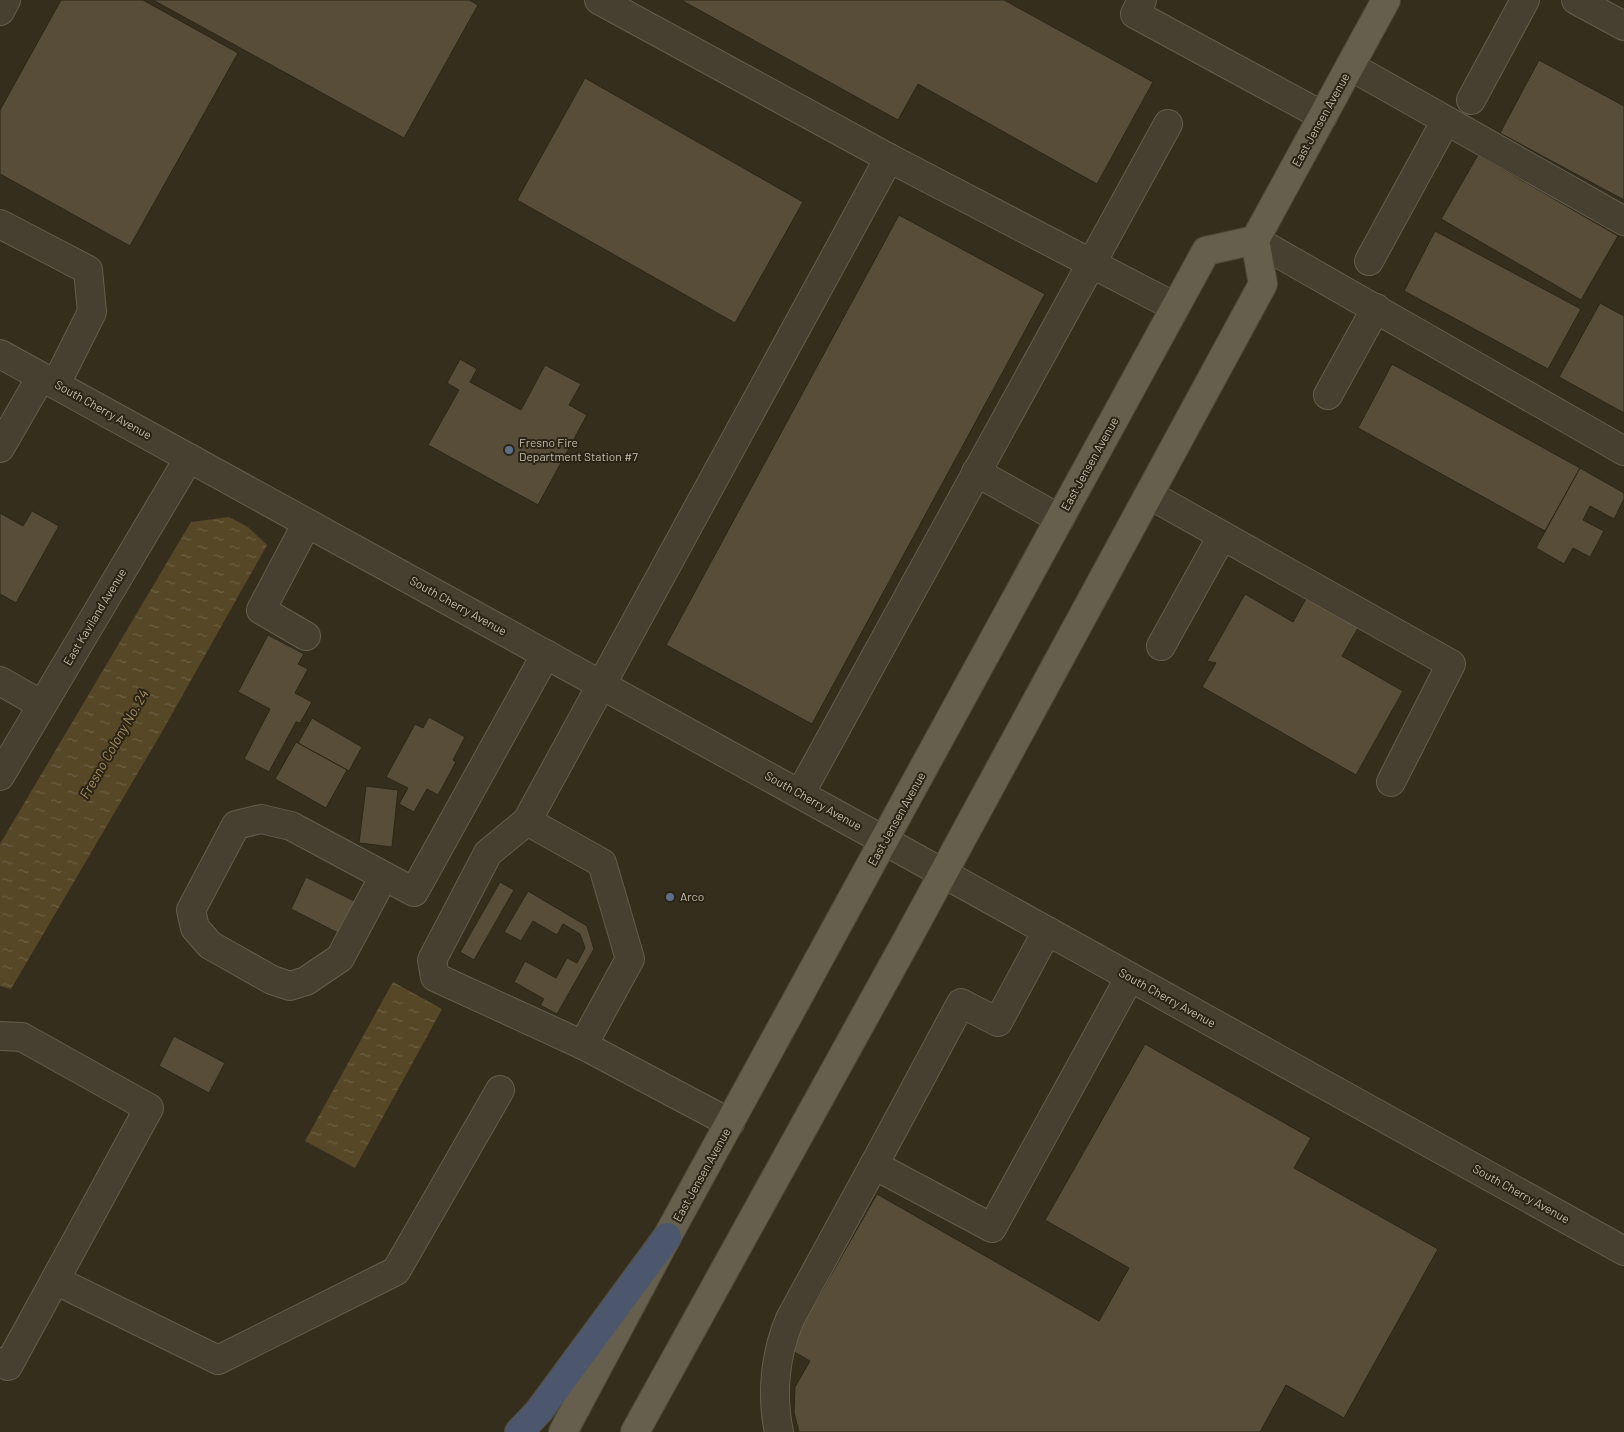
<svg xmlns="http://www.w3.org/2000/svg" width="1624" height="1432" font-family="Barlow,sans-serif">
  <defs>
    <pattern id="water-ripples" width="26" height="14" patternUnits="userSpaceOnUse" patternTransform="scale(1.25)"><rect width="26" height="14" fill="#564727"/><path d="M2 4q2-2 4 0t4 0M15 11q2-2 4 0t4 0" fill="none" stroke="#6d6044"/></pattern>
  </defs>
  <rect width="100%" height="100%" fill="#362e1d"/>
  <g fill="url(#water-ripples)">
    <polygon points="229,517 248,527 267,545 163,730 11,989 0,986 0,844 191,522"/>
    <polygon points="393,982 442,1009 355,1168 305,1141"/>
  </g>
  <g fill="#574d38" stroke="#2d2618">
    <polygon points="61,0 143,0 238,53 130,246 0,174 0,110"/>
    <polygon points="153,0 469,0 478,5 404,138"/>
    <polygon points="681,0 1004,0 1153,82 1097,184 918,84 898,120"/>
    <polygon points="1539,60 1624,106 1624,200 1500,133"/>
    <polygon points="585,78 803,202 735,323 517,200"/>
    <polygon points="1478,155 1618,236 1581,300 1441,219"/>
    <polygon points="899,215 1045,294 812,724 666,645"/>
    <polygon points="1435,231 1581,309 1548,369 1404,291"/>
    <polygon points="1600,303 1624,316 1624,413 1559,377"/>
    <polygon points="460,359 477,369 470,382 521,410 545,365 581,384 569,405 587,415 538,505 428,445 459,390 447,383"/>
    <polygon points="1392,364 1580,468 1545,531 1358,428"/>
    <polygon points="1580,468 1624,493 1624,499 1614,519 1590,506 1583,520 1604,531 1590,557 1573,548 1564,564 1536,548"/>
    <polygon points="32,511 59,526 16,603 0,594 0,513 23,526"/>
    <polygon points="1313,586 1365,616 1342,656 1403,691 1356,775 1202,687 1216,663 1207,661 1245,594 1293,622"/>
    <polygon points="268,635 304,654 298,664 308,669 295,693 312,702 300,723 296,722 269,772 244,759 270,709 238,692"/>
    <polygon points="429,717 465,737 453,760 456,762 438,795 427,789 414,812 399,804 408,788 386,777 415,724 423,728"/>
    <polygon points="312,718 362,747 349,771 298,743"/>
    <polygon points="296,742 347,770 326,808 275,779"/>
    <polygon points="366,786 398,790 392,847 359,843"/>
    <polygon points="306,877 358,903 342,935 291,909"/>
    <polygon points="500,882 514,890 474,960 460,952"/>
    <polygon points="528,891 587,926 594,949 557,1014 540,1005 544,999 514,982 525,961 556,978 567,958 577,963 585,948 580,934 563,924 557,935 533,921 521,941 504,932"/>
    <polygon points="174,1036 225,1063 209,1093 159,1066"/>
    <polygon points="1145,1044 1311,1138 1294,1168 1438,1249 1344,1418 1286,1385 1260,1432 799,1432 794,1413 795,1387 810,1361 789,1349 877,1194 1099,1321 1129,1268 1045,1220"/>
  </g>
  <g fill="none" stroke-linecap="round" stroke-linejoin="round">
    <defs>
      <g id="minor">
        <polyline points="599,0 889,158 527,821 602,863 630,959 583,1045 730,1123"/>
        <polyline points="1142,0 1135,14 1323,116"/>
        <polyline points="1576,0 1624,26"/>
        <polyline points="0,11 6,0"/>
        <polyline points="1350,66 1624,221"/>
        <polyline points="1471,100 1525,0"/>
        <polyline points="889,158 1175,307"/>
        <polyline points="0,224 88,270 92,312 56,384"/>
        <polyline points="1255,240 1624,451"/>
        <polyline points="1369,261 1445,122"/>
        <polyline points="0,354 885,841 1624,1251"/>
        <polyline points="1328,395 1376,308"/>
        <polyline points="0,448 41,377"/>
        <polyline points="976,472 1060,519"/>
        <polyline points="1150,495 1451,664 1391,782"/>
        <polyline points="306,636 261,610 307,523"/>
        <polyline points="1161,646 1222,536"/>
        <polyline points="0,681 42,705"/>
        <polyline points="0,776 189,458"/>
        <polyline points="800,794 1168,124"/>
        <polyline points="527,821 488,853 432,960 435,977 583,1045"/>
        <polyline points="384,876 340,958 306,981 290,986 272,980 210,945 195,928 191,910 236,825 261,819 291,826 414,892 546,654"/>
        <polyline points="0,1036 22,1037 149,1108 8,1366 0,1362"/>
        <polyline points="874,1165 961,1003 998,1022 1047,931"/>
        <polyline points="55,1280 218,1360 396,1271 500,1090"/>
        <path d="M779,1432c-8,-37 -4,-78 11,-113l84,-154 118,63 138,-251"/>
      </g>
      <g id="major">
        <polyline points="563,1432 667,1237 1206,251 1255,240"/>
        <polyline points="635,1432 908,938 1263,284 1255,240 1386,0"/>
      </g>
      <polyline id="highway" points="519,1432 539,1411 667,1237"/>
    </defs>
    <use href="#minor" stroke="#655e4d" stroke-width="30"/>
    <use href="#major" stroke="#504939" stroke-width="30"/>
    <use href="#highway" stroke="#514a3b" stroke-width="30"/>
    <use href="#minor" stroke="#473f30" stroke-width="28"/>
    <use href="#major" stroke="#675f4e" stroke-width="28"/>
    <use href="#highway" stroke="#4c566d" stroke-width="28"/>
  </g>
  <g fill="#5c6f8a" stroke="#2b2416" stroke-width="2">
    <circle cx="509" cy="450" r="5"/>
    <circle cx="670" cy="897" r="5"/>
  </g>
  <g text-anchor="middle" stroke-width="4" stroke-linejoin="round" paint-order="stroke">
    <g font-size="12" fill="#c4bda9" stroke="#2b2416">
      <text transform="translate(1321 120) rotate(-61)" y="4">East Jensen Avenue</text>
      <text transform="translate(103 410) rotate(29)" y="4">South Cherry Avenue</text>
      <text transform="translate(1090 464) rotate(-61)" y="4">East Jensen Avenue</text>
      <text transform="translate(458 606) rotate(29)" y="4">South Cherry Avenue</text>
      <text transform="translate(95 617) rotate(-59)" y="4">East Kaviland Avenue</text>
      <text transform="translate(813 801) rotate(29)" y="4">South Cherry Avenue</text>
      <text transform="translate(897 819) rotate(-61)" y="4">East Jensen Avenue</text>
      <text transform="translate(1167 998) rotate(29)" y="4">South Cherry Avenue</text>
      <text transform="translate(702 1175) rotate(-61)" y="4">East Jensen Avenue</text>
      <text transform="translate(1521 1194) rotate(29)" y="4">South Cherry Avenue</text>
    </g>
    <g font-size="12" fill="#c4bda9" stroke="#2b2416" text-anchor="start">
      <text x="519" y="447">Fresno Fire<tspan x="519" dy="14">Department Station #7</tspan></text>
      <text x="680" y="901">Arco</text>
    </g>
    <g font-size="14" font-style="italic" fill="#a78f5e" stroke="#2b2416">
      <text transform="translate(114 744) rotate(-60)" y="5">Fresno Colony No. 24</text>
    </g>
  </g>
</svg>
